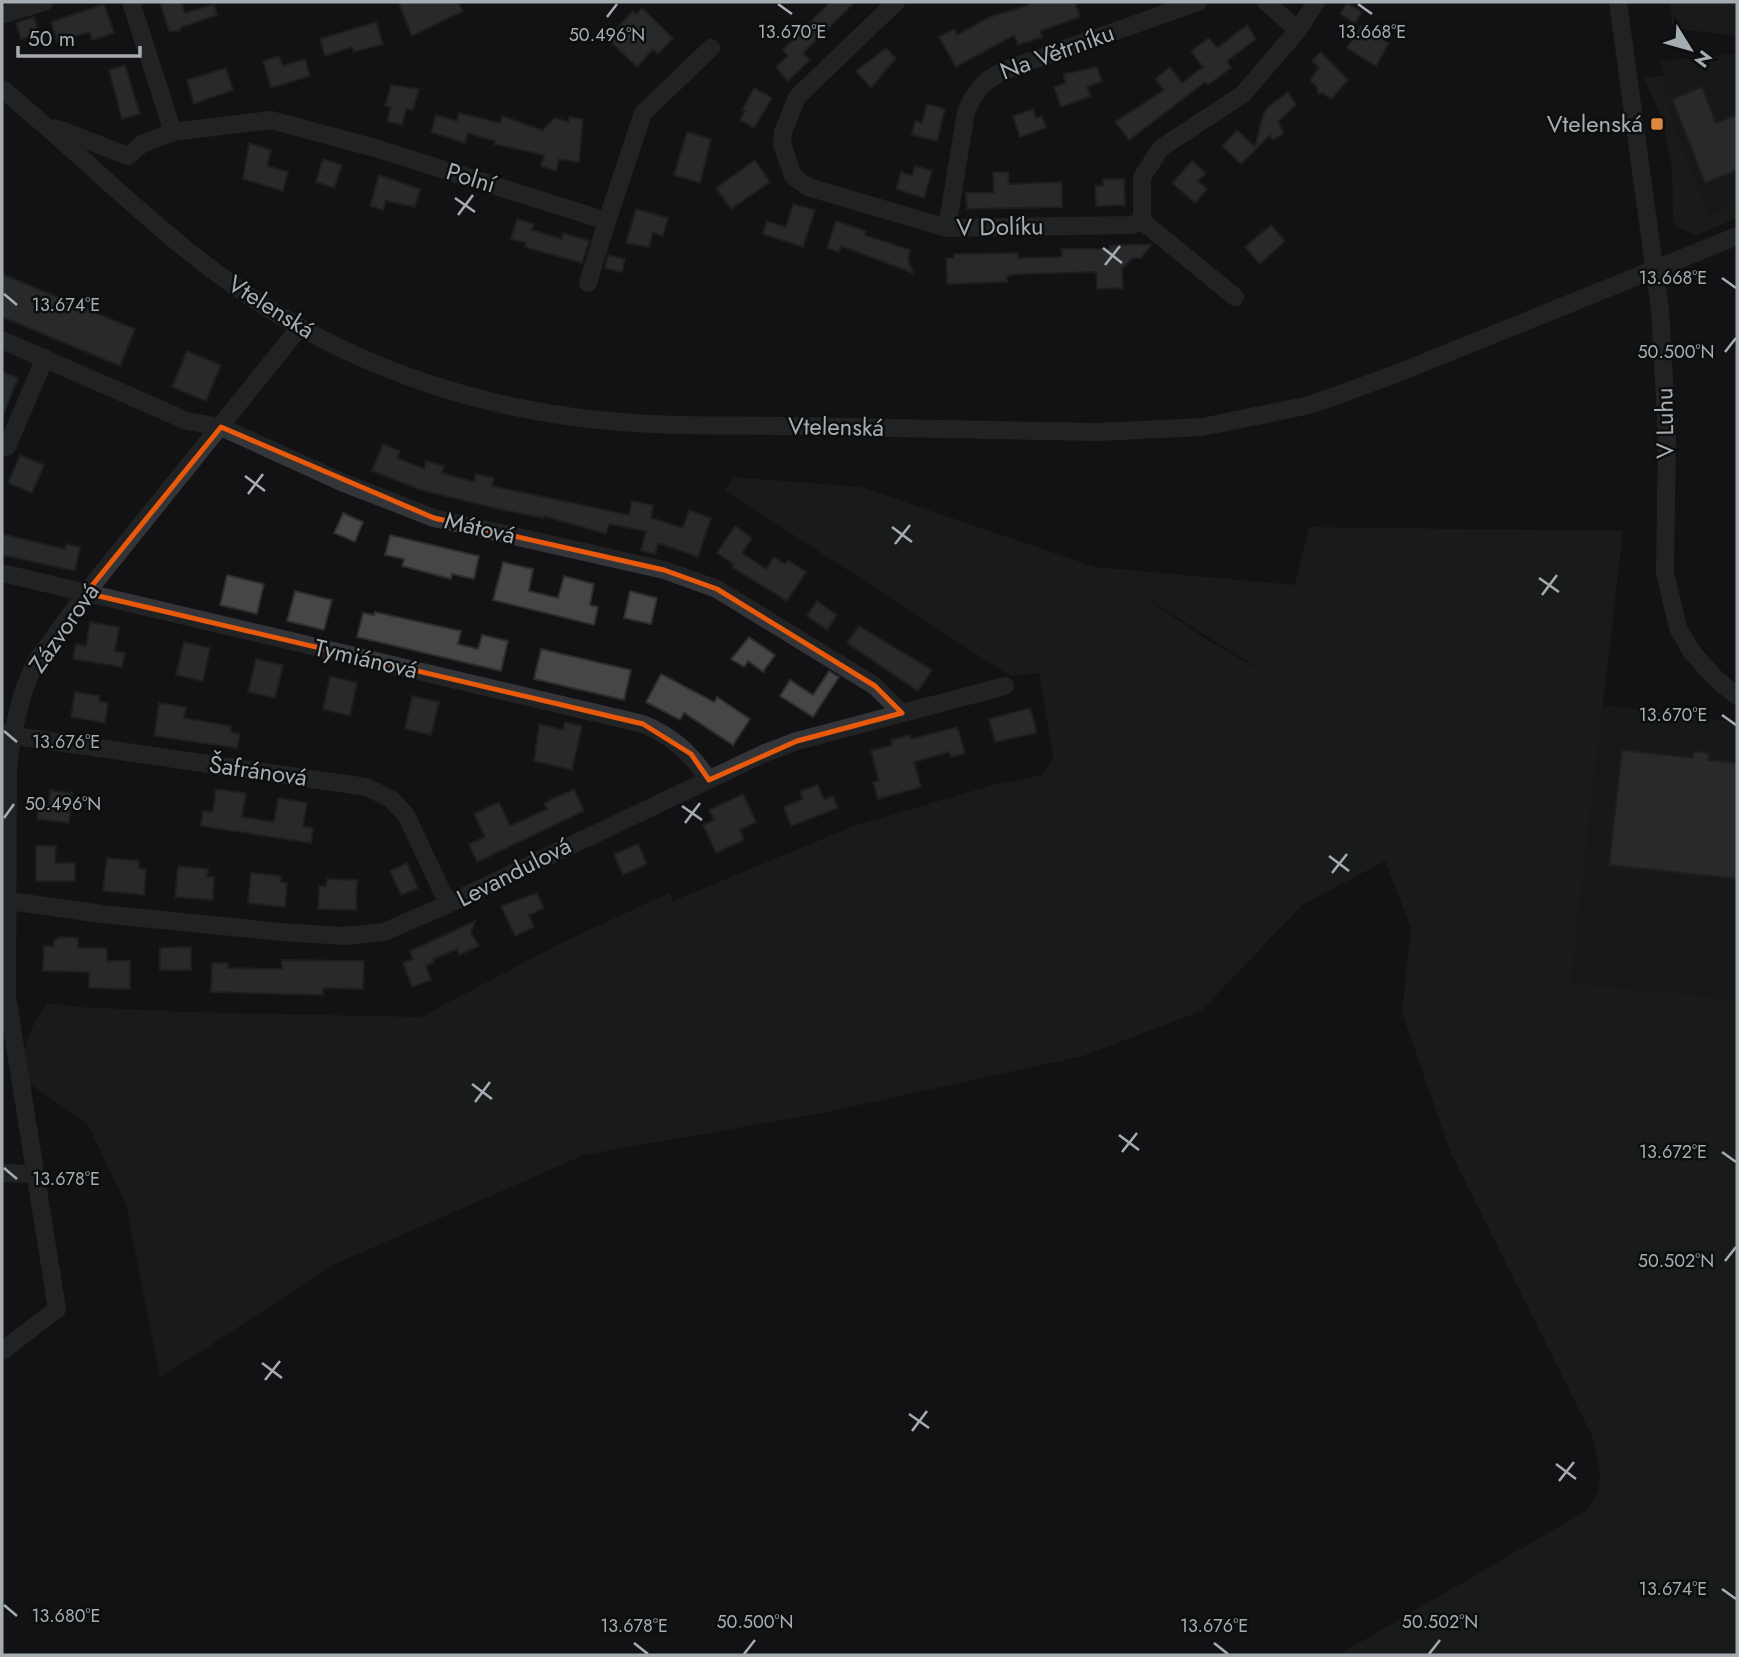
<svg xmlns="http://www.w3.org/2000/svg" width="1739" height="1657" font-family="Jost,sans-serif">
  <rect width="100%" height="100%" fill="#121214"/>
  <g fill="#1e1f20">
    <polygon points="1737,53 1737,203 1709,214 1670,115 1661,61"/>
    <polygon points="1603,705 1737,722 1737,999 1571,983"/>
  </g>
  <g fill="#1f261f" fill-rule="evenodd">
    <polygon points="1669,2 1737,2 1737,36 1673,28"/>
    <polygon points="1664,75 1670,115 1709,214 1737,203 1737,218 1697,235 1677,227 1673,220 1672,167 1662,119 1644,78"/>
    <path d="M733,477l128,10 234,80 200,18 14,-58 314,4 -52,452 166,16v656h-399l246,-143c24,-23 15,-46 8,-76l-142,-285 -48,-139 9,-84 -26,-67 -83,44 -101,106 -118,45 -266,58 -233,41 -251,110 -173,113 -34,-174 -38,-79 -63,-45c-5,-33 4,-50 22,-77l33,4 107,5 234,5 142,-75 106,-49 4,8 181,-75 139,-41 49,-10 11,-18 -14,-84 -29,3 -285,-186zM1136,592l151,94h1l-77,-44z"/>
  </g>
  <g fill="#444648" stroke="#2c2d2f" stroke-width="2">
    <polygon points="160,2 181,2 185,13 214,4 217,15 182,27 179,31 169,31"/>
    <polygon points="398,2 458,2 463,11 412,36"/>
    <polygon points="830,2 855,2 803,53 810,60 788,81 776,67 788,56 783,50"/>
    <polygon points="1028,2 1075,2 1080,17 1040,31 1042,37 1018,45 1014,35 956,67 939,37 954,29 957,35 990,17 1029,5"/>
    <polygon points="1347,3 1362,12 1355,23 1340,14"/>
    <polygon points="104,4 114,33 92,40 90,32 57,41 51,22"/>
    <polygon points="642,8 673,38 658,54 653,49 637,67 611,42 620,33 616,29 633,11 636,14"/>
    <polygon points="34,17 39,34 21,39 16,23"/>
    <polygon points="376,22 383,44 354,52 352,47 325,56 320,39"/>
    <polygon points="1247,25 1256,39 1227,61 1231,68 1208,85 1205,82 1129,140 1115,122 1164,90 1155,79 1170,67 1182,83 1203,67 1191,51 1209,38 1217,48"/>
    <polygon points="1361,26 1389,43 1376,66 1347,48"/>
    <polygon points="886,48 896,58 871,88 856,71"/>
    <polygon points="1321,52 1348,80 1331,99 1323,93 1318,94 1317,87 1310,81 1319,67 1312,61"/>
    <polygon points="279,56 283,66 305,59 310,76 271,88 263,61"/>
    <polygon points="125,65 140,114 122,119 109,70"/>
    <polygon points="1097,67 1102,81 1087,87 1091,96 1061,107 1054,87 1066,83 1063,74"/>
    <polygon points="226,68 233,90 194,104 187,80"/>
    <polygon points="391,85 419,89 413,110 406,109 402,125 387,121 391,107 385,106"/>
    <polygon points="1702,87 1716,123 1737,115 1737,170 1705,183 1672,99"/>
    <polygon points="754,88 772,98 754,128 740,120 745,111 742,110"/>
    <polygon points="1288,92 1296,105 1278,122 1284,133 1273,140 1270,135 1241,164 1222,146 1237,130 1255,147 1263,115 1268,107"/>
    <polygon points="927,104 945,109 937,141 912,135 915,121 922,123"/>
    <polygon points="1033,109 1036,118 1042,116 1046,128 1020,137 1013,116"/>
    <polygon points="459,113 500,123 502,116 542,130 555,118 569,122 569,117 583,119 579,162 559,159 556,171 541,166 544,155 494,144 495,141 468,133 465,143 431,132 436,115 457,121"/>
    <polygon points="687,132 711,139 700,183 674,175"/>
    <polygon points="249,143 271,150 267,166 288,172 283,191 243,179"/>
    <polygon points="323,159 342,165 334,188 316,182"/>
    <polygon points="755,160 770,182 731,209 716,188"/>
    <polygon points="1192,161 1206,173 1198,181 1207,189 1195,203 1172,183"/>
    <polygon points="915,166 932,171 924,198 896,189 901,172 912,176"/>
    <polygon points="993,172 1008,172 1009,184 1062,182 1062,207 967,209 966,193 994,193"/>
    <polygon points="379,175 420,189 415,207 386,201 383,210 370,206"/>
    <polygon points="1103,179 1124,179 1125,205 1096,206 1095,186 1103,186"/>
    <polygon points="793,204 815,210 803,247 763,234 767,221 786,227"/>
    <polygon points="636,209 668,218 663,236 653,233 649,247 626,243"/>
    <polygon points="517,219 534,224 532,230 562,239 563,233 589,241 582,263 525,247 526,243 511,239"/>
    <polygon points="836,221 866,231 864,235 910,250 908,259 913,273 841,246 839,252 827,248"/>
    <polygon points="1271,225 1285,241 1260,264 1245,247"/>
    <polygon points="1152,244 1141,258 1133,258 1122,269 1123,288 1097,289 1096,272 1018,274 1007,276 1007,282 947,284 946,258 954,258 954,254 1018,253 1018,258 1062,257 1061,249 1110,249 1110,246 1120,245"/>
    <polygon points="608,255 625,259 622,272 605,268"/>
    <polygon points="2,274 135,329 120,366 2,317"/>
    <polygon points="187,351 221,365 206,401 172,387"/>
    <polygon points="2,371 18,378 2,418"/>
    <polygon points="383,444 400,451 397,458 424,469 426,461 444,466 442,473 474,482 476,474 494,478 492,486 629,515 632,501 653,505 651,518 683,528 689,510 711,518 698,557 658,543 655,554 641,551 646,531 609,524 606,534 544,516 543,518 503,510 421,490 372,471"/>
    <polygon points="20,455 44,465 32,493 8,483"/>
    <polygon points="343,513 363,522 355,542 334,533"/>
    <polygon points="735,526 752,538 742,553 766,569 774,557 785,564 788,560 806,572 787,601 732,567 734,564 717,553"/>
    <polygon points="2,534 65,549 66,544 80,547 75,571 2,555"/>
    <polygon points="390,535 479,556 474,579 452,574 451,579 402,566 404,559 385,555"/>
    <polygon points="503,562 533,569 529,591 546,595 558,598 564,576 594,584 590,605 598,607 594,625 493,600"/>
    <polygon points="227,575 264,584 257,614 220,605"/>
    <polygon points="295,591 332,600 324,630 287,621"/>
    <polygon points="630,591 657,598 651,624 624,618"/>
    <polygon points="817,601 837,615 827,630 807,616"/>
    <polygon points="375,612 461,631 458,644 478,649 482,635 508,641 501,671 357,637 363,613 374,615"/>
    <polygon points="90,622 119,627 115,651 125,653 122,667 73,659 76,644 86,646"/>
    <polygon points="859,626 932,670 918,691 847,643"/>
    <polygon points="749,637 775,655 763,672 748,661 744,667 731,659"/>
    <polygon points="184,642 210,648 203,681 176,675"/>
    <polygon points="541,649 631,670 624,700 534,679"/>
    <polygon points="256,659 283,665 275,698 248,692"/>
    <polygon points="829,671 839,677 813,717 780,696 790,680 813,695"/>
    <polygon points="661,674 714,702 717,697 750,719 733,745 684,713 680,720 646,702"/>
    <polygon points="330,676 357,683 350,716 323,709"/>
    <polygon points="75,692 100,696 99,701 108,703 105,723 71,717"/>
    <polygon points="412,696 439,702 431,735 405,729"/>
    <polygon points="159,703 186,707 184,718 231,726 230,732 240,734 237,748 154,736"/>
    <polygon points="1030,708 1037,733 995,742 989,719"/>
    <polygon points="565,722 582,726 572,770 534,761 539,724 563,730"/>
    <polygon points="957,727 965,753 951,757 949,752 914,762 921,787 878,799 873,782 879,781 871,751 892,745 891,740 910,735 911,739"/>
    <polygon points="1622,750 1693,758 1694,751 1709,753 1708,760 1737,763 1737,879 1609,865"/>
    <polygon points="818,785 824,800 833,796 838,808 791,826 784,807 803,799 800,791"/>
    <polygon points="216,789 246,793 242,817 255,819 274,822 278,798 307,803 303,826 313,828 311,843 201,826 203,811 213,812"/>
    <polygon points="574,789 584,811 477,862 469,844 485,837 474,814 499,802 510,826 547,809 544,803"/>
    <polygon points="50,790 72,793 69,823 37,819 39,804 49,805"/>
    <polygon points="743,794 756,822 740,830 744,840 716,853 703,825 714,820 709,810"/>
    <polygon points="638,844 647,864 623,875 614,854"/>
    <polygon points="36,846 56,846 55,863 75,863 75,881 36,881"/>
    <polygon points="107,858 139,861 139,868 146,869 144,895 103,891"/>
    <polygon points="407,863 418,888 401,895 390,871"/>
    <polygon points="178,866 208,869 207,877 214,877 213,900 175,897"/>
    <polygon points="251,873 281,876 280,882 287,883 285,907 248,903"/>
    <polygon points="327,879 357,880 356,910 318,909 319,886 326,886"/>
    <polygon points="537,893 544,908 529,915 534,927 515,936 501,906"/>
    <polygon points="475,921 471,933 479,946 459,955 457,949 433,959 434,962 426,966 431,980 412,987 403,963 413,959 410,951"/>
    <polygon points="60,937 78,938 78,948 107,948 107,961 130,961 130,989 89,988 89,972 43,971 44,946 54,946 54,940"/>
    <polygon points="191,947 191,970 160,970 160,948"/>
    <polygon points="282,960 364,961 363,989 323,988 323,995 211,992 212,963 228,963 228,968 282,969"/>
  </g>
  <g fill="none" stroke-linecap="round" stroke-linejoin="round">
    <g stroke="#343538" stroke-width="18">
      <polyline points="131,2 173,132"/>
      <polyline points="896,2 797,97 783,132 782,144 793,176 808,187 947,228 1131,225 1142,221 1142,177 1161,148 1243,94 1298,30 1316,2"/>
      <polyline points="1266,2 1298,30"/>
      <polyline points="1618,2 1660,310 1667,434 1665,573 1678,628 1691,651 1716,679 1737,696"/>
      <polyline points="2,15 44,2"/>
      <path d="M2,89c87,71 164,154 259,215 102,65 218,104 338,116 64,7 129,5 193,6 102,2 204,4 307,6l103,-5 108,-22 83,-30 344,-139"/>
      <polyline points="55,128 128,156 142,144 173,132 271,120 375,148 607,221 588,283"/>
      <polyline points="607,221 643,113 711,48"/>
      <polyline points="1142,221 1235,297"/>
      <path d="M947,228l19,-116c9,-23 21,-35 45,-44l187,-66"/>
      <polyline points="2,340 187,421 221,427 344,483 434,518 664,570 717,589 875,686 902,713"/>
      <polyline points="7,447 45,358"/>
      <path d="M2,573l641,151c31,13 47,29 66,56"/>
      <polyline points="2,734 367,787 391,799 406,815 448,904"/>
      <polyline points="2,900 102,914 282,932 344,936 384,932 448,904 765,753 797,741 1005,686"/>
      <polyline points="2,1173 35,1174"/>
      <polyline points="2,1351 57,1309 7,996 8,768 12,736 23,692 35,663 86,593 300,327"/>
    </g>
  </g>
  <path d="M0 0H1739V1657H0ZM221,427l213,91 230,52 53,19 158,97 27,27 -105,28 -88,39 -18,-26 -48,-30 -557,-131z" fill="#121214" fill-opacity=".55" fill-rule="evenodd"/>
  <path fill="none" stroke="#e8590c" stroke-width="5" stroke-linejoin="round" d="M221,427l213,91 230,52 53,19 158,97 27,27 -105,28 -88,39 -18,-26 -48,-30 -557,-131z"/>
  <path fill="none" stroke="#a5acb2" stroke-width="2.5" d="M778,4l14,10M1358,4l14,10M607,17l10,-13M455,198l20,14M458,215l15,-20M1103,248l19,15M1105,265l15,-19M1722,278l14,10M4,294l13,11M1725,352l11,-14M245,476l20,15M248,494l15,-20M892,527l20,15M895,544l15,-19M1539,578l20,14M1542,595l15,-20M1722,715l14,10M4,731l13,11M682,806l20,14M4,818l10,-14M685,823l15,-20M1329,856l20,15M1332,873l15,-19M472,1084l20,15M475,1102l15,-20M1119,1135l20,15M1122,1152l15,-19M1722,1152l14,10M4,1168l13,11M1725,1261l11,-14M262,1363l20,15M265,1380l15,-19M909,1414l20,14M912,1431l15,-20M1556,1464l20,15M1559,1481l15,-19M1722,1589l14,10M4,1605l13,11M634,1643l14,11M1214,1643l14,11M744,1654l11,-14M1429,1654l11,-14"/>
  <rect fill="#dc8742" stroke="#0d0e0e" stroke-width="2.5" x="1650" y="117" width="14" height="14" rx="3.5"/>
  <g text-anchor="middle" stroke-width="5" stroke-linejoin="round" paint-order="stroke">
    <g font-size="24" fill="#a5acb2" stroke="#0d0e0e">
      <text transform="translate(1057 52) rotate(-20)" y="8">Na Větrníku</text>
      <text transform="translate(471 178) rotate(17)" y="8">Polní</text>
      <text transform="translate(1000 227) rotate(-1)" y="8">V Dolíku</text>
      <text transform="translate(271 307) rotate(32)" y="8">Vtelenská</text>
      <text transform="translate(1665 423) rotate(-91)" y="8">V Luhu</text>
      <text transform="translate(836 427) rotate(1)" y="8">Vtelenská</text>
      <text transform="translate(480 528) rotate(13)" y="8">Mátová</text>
      <text transform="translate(64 628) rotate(-55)" y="8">Zázvorová</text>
      <text transform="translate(366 659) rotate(13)" y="8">Tymiánová</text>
      <text transform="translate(258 771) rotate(8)" y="8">Šafránová</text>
      <text transform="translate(514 872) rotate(-27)" y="8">Levandulová</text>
    </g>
    <g font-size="24" fill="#a5acb2" stroke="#0d0e0e" text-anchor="end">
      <text x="1643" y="132">Vtelenská</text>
    </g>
  </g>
  <g font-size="18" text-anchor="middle" fill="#a5acb2" stroke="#0d0e0e" stroke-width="5" stroke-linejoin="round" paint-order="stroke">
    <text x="1372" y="38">13.668°E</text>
    <text x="792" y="38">13.670°E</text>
    <text x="607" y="41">50.496°N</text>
    <text x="1673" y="284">13.668°E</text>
    <text x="66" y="311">13.674°E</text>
    <text x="1676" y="358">50.500°N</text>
    <text x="1673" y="721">13.670°E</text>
    <text x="66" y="748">13.676°E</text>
    <text x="63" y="810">50.496°N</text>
    <text x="1673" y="1158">13.672°E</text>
    <text x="66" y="1185">13.678°E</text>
    <text x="1676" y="1267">50.502°N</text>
    <text x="1673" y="1595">13.674°E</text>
    <text x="66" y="1622">13.680°E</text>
    <text x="755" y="1628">50.500°N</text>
    <text x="1440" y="1628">50.502°N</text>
    <text x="634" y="1632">13.678°E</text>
    <text x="1214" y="1632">13.676°E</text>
  </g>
  <rect width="1739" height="1657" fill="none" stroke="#a5acb2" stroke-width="7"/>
  <g transform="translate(1690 49) rotate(127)" stroke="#0d0e0e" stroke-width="5" paint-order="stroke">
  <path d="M0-5L12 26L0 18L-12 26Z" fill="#a5acb2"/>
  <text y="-10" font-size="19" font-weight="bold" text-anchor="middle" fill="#a5acb2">N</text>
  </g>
  <path d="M18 46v10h122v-10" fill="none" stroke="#a5acb2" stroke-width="3.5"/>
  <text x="28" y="46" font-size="21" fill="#a5acb2" stroke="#0d0e0e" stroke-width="5" paint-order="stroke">50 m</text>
</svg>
